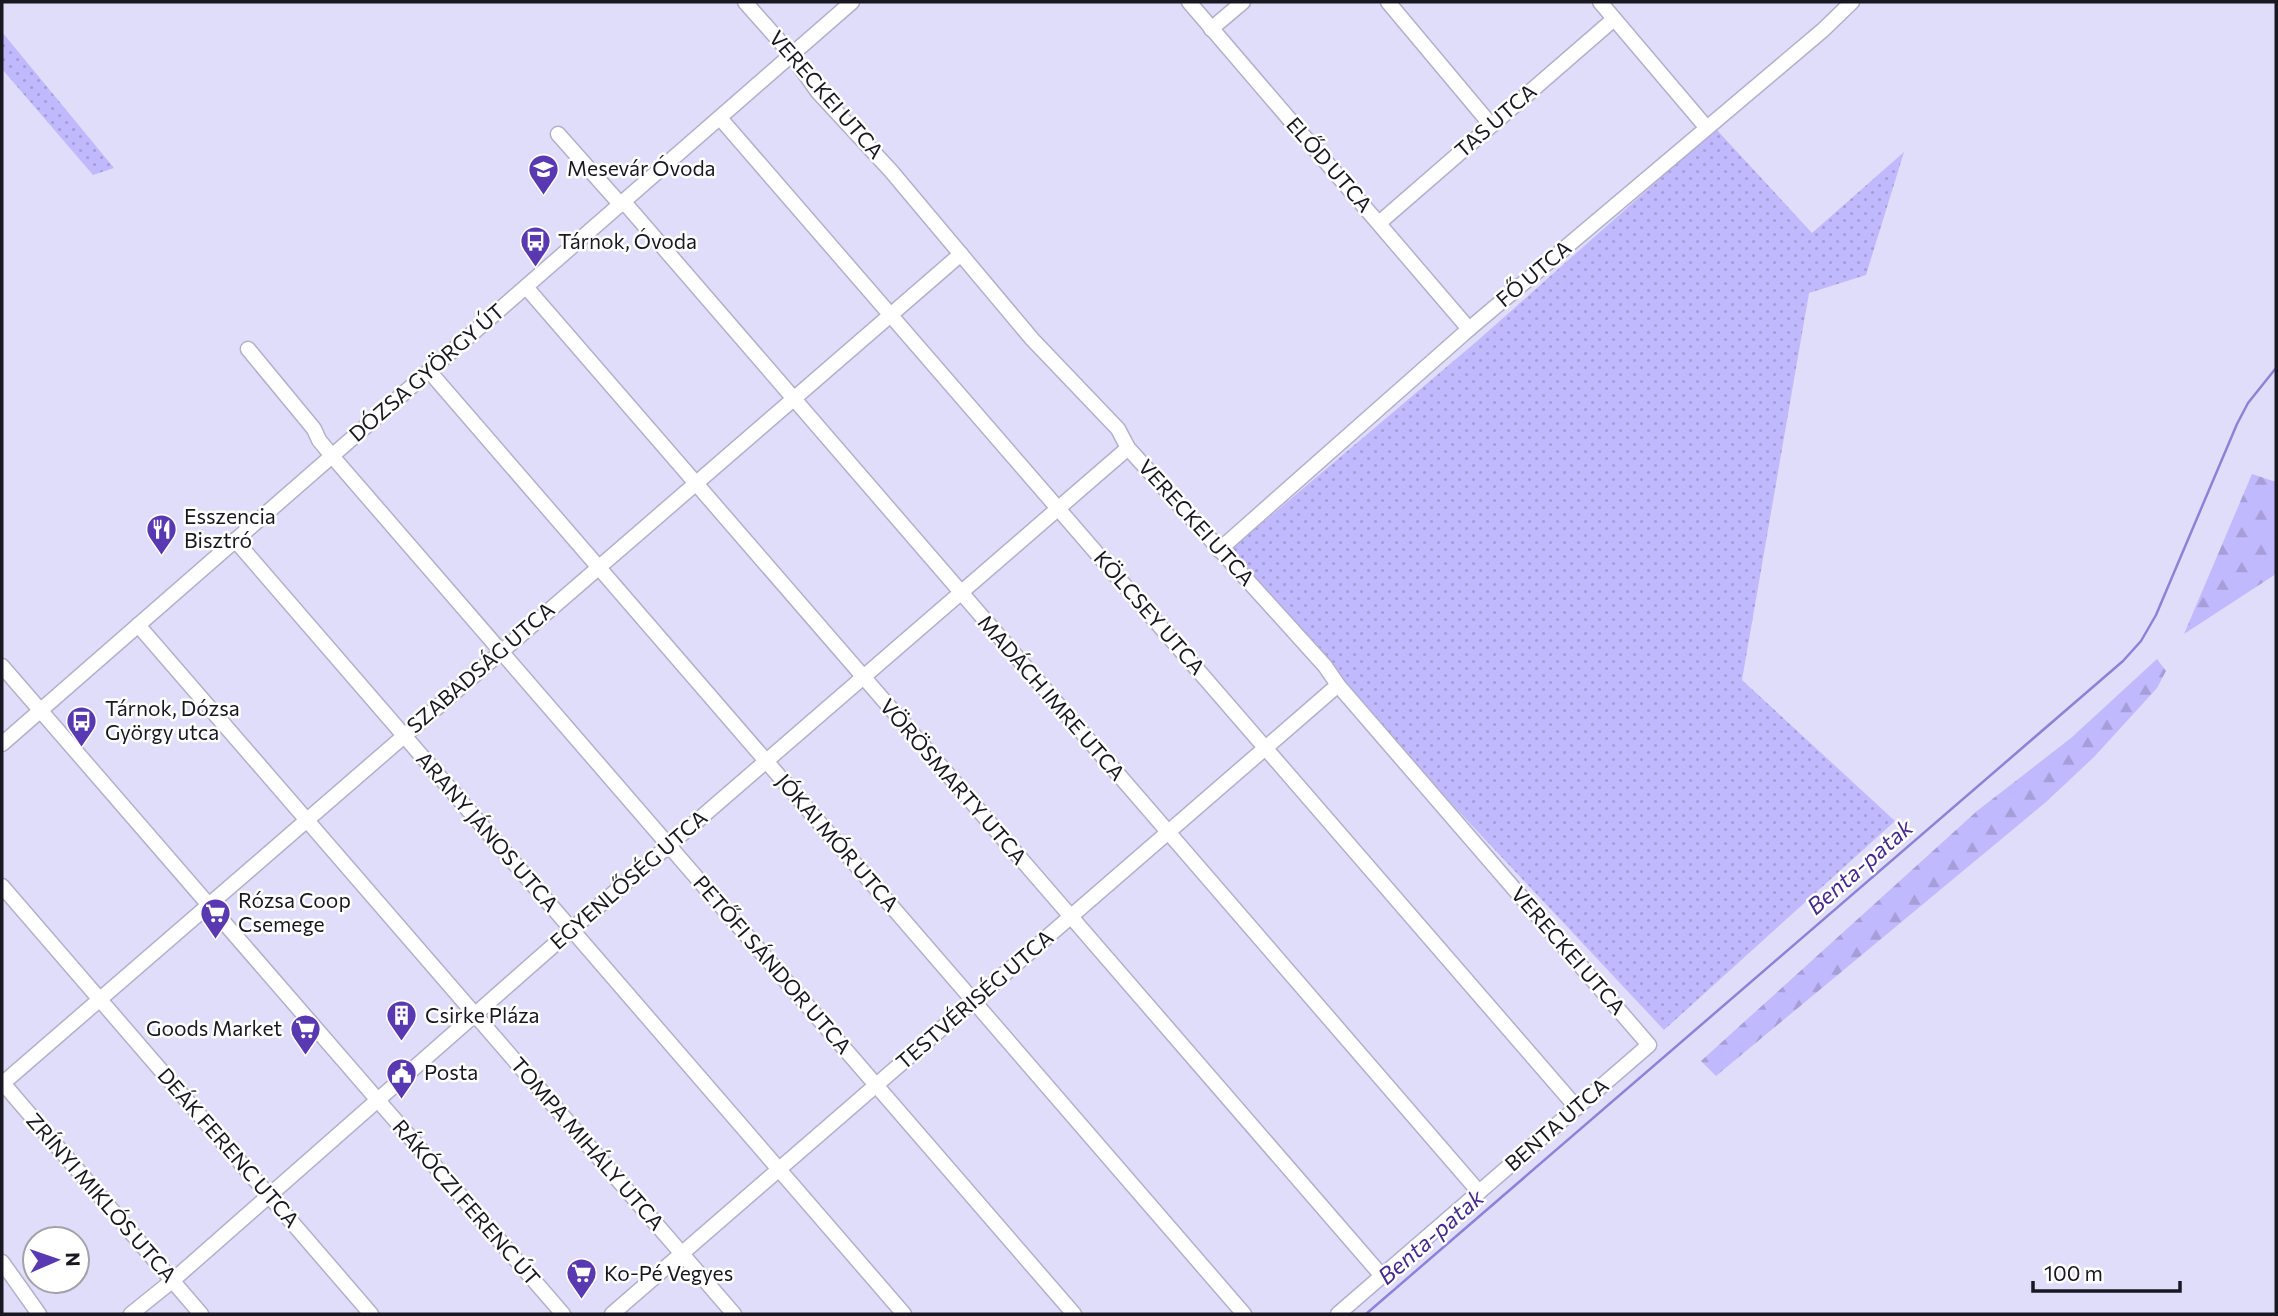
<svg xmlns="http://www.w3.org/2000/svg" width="2278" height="1316" font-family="Commissioner,sans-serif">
  <defs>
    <pattern id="grass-dots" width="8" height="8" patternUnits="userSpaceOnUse" patternTransform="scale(1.75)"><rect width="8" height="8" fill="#c1b9fe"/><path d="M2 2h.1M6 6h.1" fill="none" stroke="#a59ed9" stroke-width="1.8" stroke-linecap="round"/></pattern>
    <pattern id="forest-firs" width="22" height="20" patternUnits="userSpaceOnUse" patternTransform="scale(1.75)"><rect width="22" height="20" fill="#c1b9fe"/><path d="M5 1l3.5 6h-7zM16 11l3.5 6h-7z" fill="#a59ed9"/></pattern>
  </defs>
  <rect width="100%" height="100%" fill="#dfddf9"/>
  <g fill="url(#grass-dots)">
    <polygon points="2,32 114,168 93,175 2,69"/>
    <polygon points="1716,129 1812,233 1904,152 1866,275 1809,293 1742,680 1895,821 1664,1030 1221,558 1476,342"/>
  </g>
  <g fill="url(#forest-firs)">
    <polygon points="2252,474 2276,482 2276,574 2184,634"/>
    <polygon points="2157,659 2166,671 2157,688 2094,757 2046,802 1716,1076 1701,1061 1977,811 2071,738"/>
  </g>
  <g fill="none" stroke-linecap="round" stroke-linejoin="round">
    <polyline stroke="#8e82d8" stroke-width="2.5" points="1366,1314 2123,661 2141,641 2156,615 2237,424 2248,403 2276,368"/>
    <defs>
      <g id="minor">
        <polyline points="745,2 791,54 818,92 891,171 1032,339 1118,429 1128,448 1325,666 1338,685 1649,1045 1338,1314"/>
        <polyline points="1189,2 1469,329"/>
        <polyline points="1388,2 1491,125"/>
        <polyline points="1600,2 1706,127"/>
        <polyline points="1211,29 1243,2"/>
        <polyline points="720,118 1577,1108"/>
        <polyline points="558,134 621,205"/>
        <polyline points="624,202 1479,1192"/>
        <polyline points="1379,223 1614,19"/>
        <polyline points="526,287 1382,1276"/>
        <polyline points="248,349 314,429 319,440 332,456 1074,1314"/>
        <polyline points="429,371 1244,1314"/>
        <polyline points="235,540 904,1314"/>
        <polyline points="1219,550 1469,329 1823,30 1852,2"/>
        <polyline points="138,625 734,1314"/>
        <polyline points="2,666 563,1314"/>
        <polyline points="2,744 852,2"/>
        <polyline points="2,886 371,1314"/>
        <polyline points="2,1082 201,1314"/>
        <polyline points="2,1084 961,254"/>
        <polyline points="2,1262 39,1314"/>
        <polyline points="131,1314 172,1281 571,930 1128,448"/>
        <polyline points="612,1314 1338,685"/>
      </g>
    </defs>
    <use href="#minor" stroke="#b2b0ca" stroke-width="17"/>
    <use href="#minor" stroke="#fff" stroke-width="14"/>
  </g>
  <defs>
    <symbol id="school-pin" viewBox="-11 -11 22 30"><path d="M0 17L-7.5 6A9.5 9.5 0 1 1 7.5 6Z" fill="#5839b1" stroke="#fff"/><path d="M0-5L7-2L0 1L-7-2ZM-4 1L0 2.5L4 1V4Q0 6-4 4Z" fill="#fff"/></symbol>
    <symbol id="bus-pin" viewBox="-11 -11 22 30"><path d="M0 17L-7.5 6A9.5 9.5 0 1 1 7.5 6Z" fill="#5839b1" stroke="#fff"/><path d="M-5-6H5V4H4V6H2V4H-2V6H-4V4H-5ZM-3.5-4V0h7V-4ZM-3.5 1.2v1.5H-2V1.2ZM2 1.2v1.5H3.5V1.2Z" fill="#fff"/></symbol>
    <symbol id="restaurant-pin" viewBox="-11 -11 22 30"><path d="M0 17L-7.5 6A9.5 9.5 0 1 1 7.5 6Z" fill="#5839b1" stroke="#fff"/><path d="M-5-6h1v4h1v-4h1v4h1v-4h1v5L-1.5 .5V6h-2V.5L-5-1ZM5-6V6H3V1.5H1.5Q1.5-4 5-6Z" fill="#fff"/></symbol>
    <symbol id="supermarket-pin" viewBox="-11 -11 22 30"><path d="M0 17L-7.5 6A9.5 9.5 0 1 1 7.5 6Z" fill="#5839b1" stroke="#fff"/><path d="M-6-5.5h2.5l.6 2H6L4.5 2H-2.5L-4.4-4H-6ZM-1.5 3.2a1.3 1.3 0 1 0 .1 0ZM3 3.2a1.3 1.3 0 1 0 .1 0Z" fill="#fff"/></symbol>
    <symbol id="building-pin" viewBox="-11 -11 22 30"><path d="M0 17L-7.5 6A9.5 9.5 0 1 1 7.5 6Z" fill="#5839b1" stroke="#fff"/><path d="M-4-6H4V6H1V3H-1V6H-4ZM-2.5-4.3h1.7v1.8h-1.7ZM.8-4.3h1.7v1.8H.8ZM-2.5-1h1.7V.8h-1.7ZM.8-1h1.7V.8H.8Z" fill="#fff"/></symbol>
    <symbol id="civic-pin" viewBox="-11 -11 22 30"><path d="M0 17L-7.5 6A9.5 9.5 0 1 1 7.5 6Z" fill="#5839b1" stroke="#fff"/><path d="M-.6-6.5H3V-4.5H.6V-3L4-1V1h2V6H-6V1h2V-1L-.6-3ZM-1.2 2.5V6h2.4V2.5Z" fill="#fff"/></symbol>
  </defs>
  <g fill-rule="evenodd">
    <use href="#school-pin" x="526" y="152" width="35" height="47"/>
    <use href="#bus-pin" x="518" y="224" width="35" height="47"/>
    <use href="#restaurant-pin" x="144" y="512" width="35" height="47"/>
    <use href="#bus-pin" x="64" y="704" width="35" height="47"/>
    <use href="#supermarket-pin" x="198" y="896" width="35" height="47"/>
    <use href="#building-pin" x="384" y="998" width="35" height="47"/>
    <use href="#supermarket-pin" x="288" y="1012" width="35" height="47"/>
    <use href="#civic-pin" x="384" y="1056" width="35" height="47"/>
    <use href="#supermarket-pin" x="564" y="1256" width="35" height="47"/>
  </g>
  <g text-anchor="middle" stroke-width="5" stroke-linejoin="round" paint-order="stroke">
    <g font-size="21" fill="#191822" stroke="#fff">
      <text transform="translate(826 95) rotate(49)" y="7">VERECKEI UTCA</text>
      <text transform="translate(1496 121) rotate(-41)" y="7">TAS UTCA</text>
      <text transform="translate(1329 165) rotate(49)" y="7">ELŐD UTCA</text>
      <text transform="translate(1534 274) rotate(-40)" y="7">FŐ UTCA</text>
      <text transform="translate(427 373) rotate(-41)" y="7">DÓZSA GYÖRGY ÚT</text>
      <text transform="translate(1196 523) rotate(48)" y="7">VERECKEI UTCA</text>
      <text transform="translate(1149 613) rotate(49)" y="7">KÖLCSEY UTCA</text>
      <text transform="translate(481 668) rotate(-41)" y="7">SZABADSÁG UTCA</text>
      <text transform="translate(1051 698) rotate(49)" y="7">MADÁCH IMRE UTCA</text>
      <text transform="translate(953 782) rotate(49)" y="7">VÖRÖSMARTY UTCA</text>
      <text transform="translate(487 832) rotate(49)" y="7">ARANY JÁNOS UTCA</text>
      <text transform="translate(837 843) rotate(49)" y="7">JÓKAI MÓR UTCA</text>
      <text transform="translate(629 880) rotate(-41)" y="7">EGYENLŐSÉG UTCA</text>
      <text transform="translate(1568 951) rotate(49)" y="7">VERECKEI UTCA</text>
      <text transform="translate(772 965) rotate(49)" y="7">PETŐFI SÁNDOR UTCA</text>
      <text transform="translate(975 1000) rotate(-41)" y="7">TESTVÉRISÉG UTCA</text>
      <text transform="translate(1557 1125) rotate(-41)" y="7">BENTA UTCA</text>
      <text transform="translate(587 1144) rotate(49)" y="7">TOMPA MIHÁLY UTCA</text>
      <text transform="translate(228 1148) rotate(49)" y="7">DEÁK FERENC UTCA</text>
      <text transform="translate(101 1198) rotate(49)" y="7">ZRÍNYI MIKLÓS UTCA</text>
      <text transform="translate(466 1203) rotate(49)" y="7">RÁKÓCZI FERENC ÚT</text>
    </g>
    <g font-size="21" fill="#191822" stroke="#fff" text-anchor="start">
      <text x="567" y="176">Mesevár Óvoda</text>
      <text x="558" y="249">Tárnok, Óvoda</text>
      <text x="184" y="524">Esszencia<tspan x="184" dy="24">Bisztró</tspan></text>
      <text x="105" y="716">Tárnok, Dózsa<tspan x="105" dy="24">György utca</tspan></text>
      <text x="238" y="908">Rózsa Coop<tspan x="238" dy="24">Csemege</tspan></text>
      <text x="425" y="1023">Csirke Pláza</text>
      <text x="282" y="1036" text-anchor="end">Goods Market</text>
      <text x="424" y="1080">Posta</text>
      <text x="604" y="1281">Ko-Pé Vegyes</text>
    </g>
    <g font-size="23" font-style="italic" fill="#452a8f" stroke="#fff">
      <text transform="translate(1860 867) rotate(-41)" y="8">Benta-patak</text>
      <text transform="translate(1431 1237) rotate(-41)" y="8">Benta-patak</text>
    </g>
  </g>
  <rect width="2278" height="1316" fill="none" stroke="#191822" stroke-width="7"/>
  <g transform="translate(56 1260) rotate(88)"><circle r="33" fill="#ffffff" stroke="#a3a3a7" stroke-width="2"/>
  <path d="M0-5L12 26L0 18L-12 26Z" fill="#5839b1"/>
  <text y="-10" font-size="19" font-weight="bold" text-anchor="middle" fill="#191822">N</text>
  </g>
  <path d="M2033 1281v10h147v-10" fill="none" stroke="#191822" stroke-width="3.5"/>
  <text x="2044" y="1281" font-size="21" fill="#191822" stroke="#ffffff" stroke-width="5" paint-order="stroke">100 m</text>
</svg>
